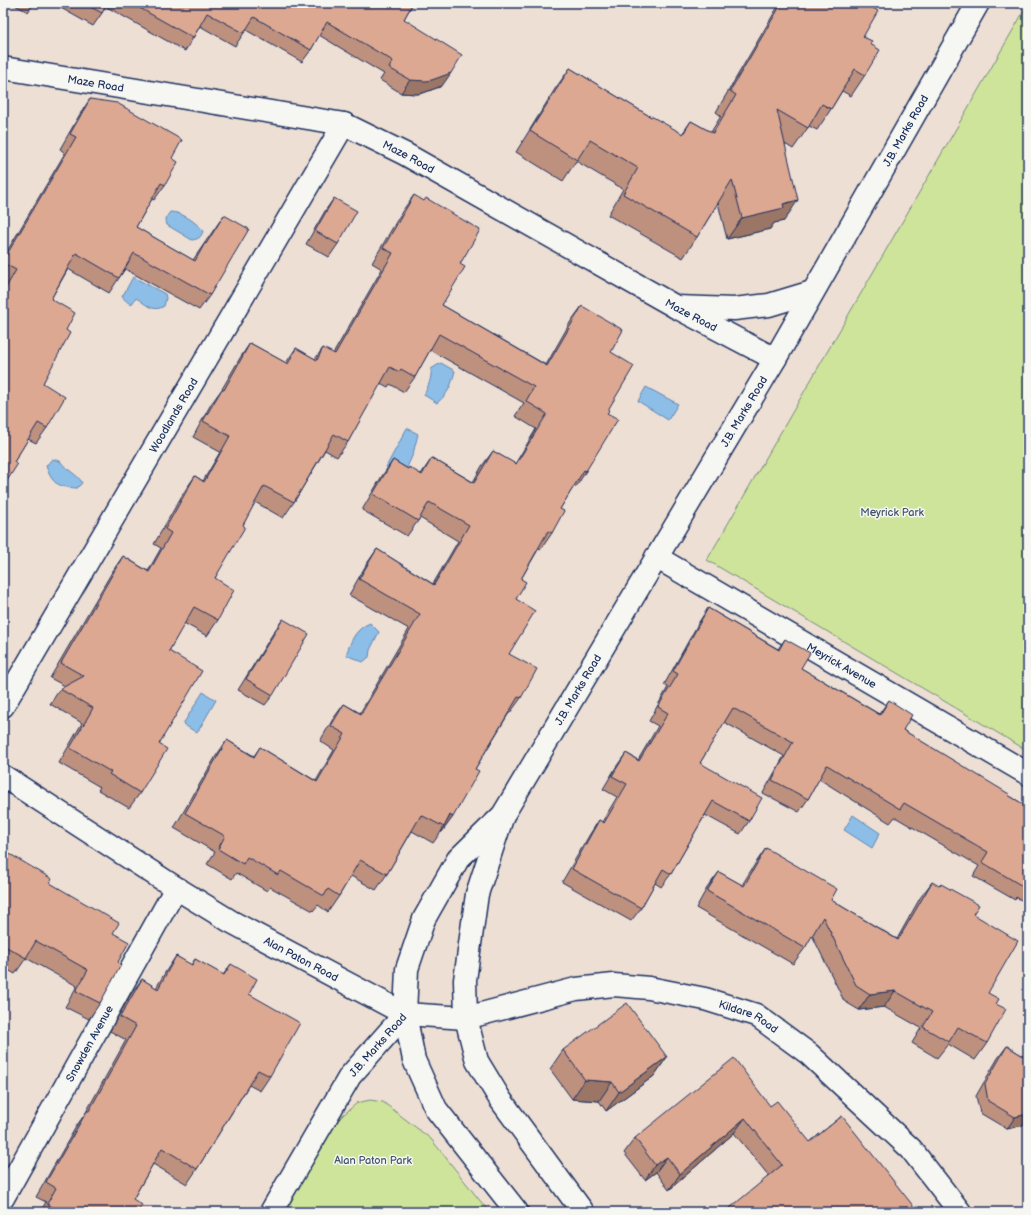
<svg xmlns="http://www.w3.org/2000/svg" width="1031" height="1215" font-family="'Balsamiq Sans',sans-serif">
  <rect width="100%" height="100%" fill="#eedfd5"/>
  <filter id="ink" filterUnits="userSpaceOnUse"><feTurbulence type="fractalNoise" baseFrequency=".025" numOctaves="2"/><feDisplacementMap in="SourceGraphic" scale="8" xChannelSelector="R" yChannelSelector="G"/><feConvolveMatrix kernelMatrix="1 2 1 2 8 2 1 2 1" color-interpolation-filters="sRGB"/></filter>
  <g filter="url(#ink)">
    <g fill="#cee49a" stroke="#748a7c">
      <polygon points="1028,4 1028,751 707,560"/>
      <polygon points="370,1100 383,1102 431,1139 489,1212 282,1212 330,1130 343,1115 357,1103"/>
    </g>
    <g fill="#8cbee8" stroke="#5f85b1">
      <path d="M170,212c12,0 26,10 33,19 -2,7 -5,8 -11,9l-25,-15c-2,-6 -1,-8 3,-13z"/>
      <path d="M133,277l32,17 1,4 -2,8c-11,7 -18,-2 -28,-8l-5,7 -9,-8z"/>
      <path d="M441,363l14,8c-4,15 -6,22 -18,32l-13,-8c4,-9 8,-16 7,-26z"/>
      <polygon points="646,387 678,404 668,420 638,401"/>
      <polygon points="407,428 418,434 413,454 403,476 386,467"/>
      <path d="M52,459l8,2c7,10 18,13 22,22l-5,5c-19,-1 -25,-4 -31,-22z"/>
      <path d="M370,623l9,9 -9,18 -1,7 -6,5 -17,-7c5,-14 9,-26 24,-32z"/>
      <polygon points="203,692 216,700 197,733 183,724"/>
      <polygon points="853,815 880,833 872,848 844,830"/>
    </g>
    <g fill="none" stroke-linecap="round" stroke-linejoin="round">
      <defs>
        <g id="minor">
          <path id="s1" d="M3,68l341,56 61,30 271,153 99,52"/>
          <path id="s2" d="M656,557l372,217"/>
          <path id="s3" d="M3,706l341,-582"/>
          <path id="s4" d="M3,776l173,112 54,33 175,93 61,4 110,-29 38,-4 35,3 56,11 51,16 53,39 102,95 49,63"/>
          <path id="s5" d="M3,1198l173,-310"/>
          <path id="s6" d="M271,1212l79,-136 55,-62"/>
        </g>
        <g id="tertiary">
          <polyline points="676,307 734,309 769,305 812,292"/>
          <polyline points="501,817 458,859 424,919 407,969 405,1014 414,1060 436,1109 517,1212"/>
          <path id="s7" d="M583,1212l-83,-113 -23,-38 -11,-43 -1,-38 12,-86 26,-79 272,-456 203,-356"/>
        </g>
      </defs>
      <use href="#minor" stroke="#1b2f5e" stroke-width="25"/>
      <use href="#tertiary" stroke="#1b2f5e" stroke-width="25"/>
      <use href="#minor" stroke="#f6f6f2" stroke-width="22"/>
      <use href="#tertiary" stroke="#f6f6f2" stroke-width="22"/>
    </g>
    <g fill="#be907e" stroke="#1b2f5e">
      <polygon points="11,3 34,3 28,12"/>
      <polygon points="52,3 413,3 404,19 442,86 423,93 417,94 401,93 380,80 384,74 319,35 311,50 302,62 246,30 235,46 200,26 193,38 185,51 105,6 102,13 93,26"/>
      <polygon points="780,3 869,3 868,5 863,37 870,44 865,75 851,96 842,91 831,109 817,130 809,126 793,149 785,144 784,221 774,223 770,229 727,239 718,203 697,237 683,258 608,215 623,189 576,161 563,181 516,152 555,89 570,68 651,117 682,134 691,121 711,132 721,116 716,112"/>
      <polygon points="90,99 172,158 165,185 154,200 152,199 136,227 193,260 224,215 210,295 199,310 125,269 109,293 68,269 51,299 66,330 43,383 47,428 36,443 28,439 14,462 3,487 3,288 5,285 3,284 3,258 65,153 60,149 80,114"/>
      <polygon points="414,195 460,264 442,305 546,365 571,321 582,306 611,352 607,413 586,471 576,487 574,486 560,509 552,533 541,549 539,548 521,579 516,599 509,654 521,698 510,713 509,713 475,769 442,832 441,832 433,843 412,831 387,874 376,890 351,876 339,896 328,912 318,905 313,911 270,887 267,891 236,873 232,879 207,864 215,852 174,828 216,756 227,740 254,756 260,747 316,781 334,750 320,741 333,719 344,704 360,713 409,629 349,595 366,565 377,549 433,584 458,541 420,518 407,536 362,510 382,476 393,460 408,469 421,474 432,458 473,482 482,466 493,451 515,464 536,429 515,416 524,403 430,350 415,377 404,392 390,384 388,387 380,383 348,442 337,457 325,450 294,502 283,518 255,502 215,578 218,620 207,636 184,623 169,651 159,744 140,793 129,808 98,790 100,787 59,763 82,723 50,704 60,689 65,686 50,678 112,572 123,556 148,571 161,548 154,544 184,492 195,476 203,481 220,452 193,437 211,404 222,389 240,358 250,343 286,363 296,348 315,359 323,348 333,354 382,269 372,263 403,210"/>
      <polygon points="334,198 338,244 329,257 306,244 325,211"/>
      <polygon points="708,608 778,649 785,639 801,668 879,714 889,700 903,730 1008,795 1028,807 1028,904 1016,897 1015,900 973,876 979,866 895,817 890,823 819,779 808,799 799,812 763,793 784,756 724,722 700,763 749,821 740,834 705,815 671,874 661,887 655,883 641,908 631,921 562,882 590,834 599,820 602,822 617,797 603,789 616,767 626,753 638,760 658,726 649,721 668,687 664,685 699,622"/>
      <polygon points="283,619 273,695 265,705 238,690 275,630"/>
      <polygon points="766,848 831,900 897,939 920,898 932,882 973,914 988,993 996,1004 987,1043 975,1060 948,1044 937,1058 912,1043 921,1028 884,1007 859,1010 844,1001 812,935 805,948 793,964 696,908 707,888 719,872 742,885 755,864"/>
      <polygon points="3,850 50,883 113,933 118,962 100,1003 89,1019 65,1007 77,986 26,958 15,974 3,967"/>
      <polygon points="176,956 191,965 195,959 223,975 231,964 249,994 270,1076 260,1091 249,1085 197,1169 187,1184 153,1164 133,1199 138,1212 40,1212 46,1202 36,1197 77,1125 85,1114 126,1040 110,1031 131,994 142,979 156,988 166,971"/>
      <polygon points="1007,1046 1028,1059 1028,1117 1023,1125 1007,1129 980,1113 976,1096 998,1058"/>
      <polygon points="563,1050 667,1057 654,1076 606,1111 599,1101 572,1099 550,1069"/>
      <polygon points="770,1106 810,1142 842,1116 769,1176 734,1133 669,1190 656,1172 645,1180 624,1153 635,1138"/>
    </g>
    <g fill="#9b7666" stroke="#1b2f5e">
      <polygon points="451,73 442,86 423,93 417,94 401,93 410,80"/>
      <polygon points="798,200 784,221 774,223 770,229 727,239 742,218 783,204"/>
      <polygon points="450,815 453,817 442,832 441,832"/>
      <polygon points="895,991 884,1007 859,1010 870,994"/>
      <polygon points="667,1057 654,1076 606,1111 619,1092"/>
      <polygon points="585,1080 612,1082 599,1101 572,1099"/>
      <polygon points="1028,1114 1028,1117 1023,1125 1007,1129 1015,1117"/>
      <polygon points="745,1118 734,1133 669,1190 680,1174"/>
      <polygon points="667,1157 656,1172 645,1180 655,1165"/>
    </g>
    <g fill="#dda892" stroke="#1b2f5e">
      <polygon points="83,3 107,3 102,13"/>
      <polygon points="131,3 413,3 404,19 462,55 451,73 432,80 426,81 410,80 389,68 393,61 327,22 311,50 254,17 244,33 207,13 193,38"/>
      <polygon points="782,3 869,3 868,5 878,11 863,37 872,41 870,44 880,50 865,75 855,69 831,109 822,104 808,128 777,110 798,200 783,204 784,208 742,218 732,180 697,237 623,194 638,168 590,140 577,160 530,131 570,68 651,117 651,116 683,134 691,121 713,133 736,95 730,91"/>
      <polygon points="90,99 117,103 182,140 172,158 178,162 165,185 161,183 136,227 195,261 205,243 206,244 224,215 249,229 210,295 134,253 119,278 76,253 51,299 75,313 66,330 70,333 43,383 65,397 47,428 38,423 14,462 17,465 3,487 3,293 16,270 3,263 3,261 76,137 70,134"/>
      <polygon points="414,195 424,201 426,198 480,230 460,264 465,267 442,305 547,366 582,306 623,330 611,352 634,366 608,410 609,411 607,413 618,419 586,471 584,470 560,509 564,511 552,533 548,531 521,579 526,582 516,599 535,611 509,654 537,669 521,698 518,697 475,769 479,771 453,817 450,815 444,827 421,815 387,874 360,860 339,896 328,889 324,896 281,871 278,875 247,857 243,864 218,849 225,836 185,813 227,740 254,757 260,747 317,782 345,734 331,726 344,704 361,714 420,614 359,579 377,549 434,585 469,525 429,502 418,521 373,494 393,460 408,469 409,467 422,475 432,458 474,483 493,451 516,464 547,414 526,401 534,387 439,334 415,377 401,369 399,372 390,367 348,442 334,434 294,502 264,486 243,525 245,527 215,578 234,590 218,620 194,607 169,651 202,671 159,744 167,749 140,793 109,774 111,772 70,748 93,708 60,689 84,676 61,663 123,556 149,572 171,533 165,529 195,476 204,482 230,436 203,421 222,389 224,390 250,343 288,364 296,348 317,360 323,348 335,354 393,253 383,248"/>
      <polygon points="334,198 357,211 338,244 315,231"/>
      <polygon points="708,608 779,650 785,639 810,653 801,668 880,715 889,700 912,715 903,730 1009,794 1008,795 1028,807 1028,885 1026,884 1024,887 982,862 988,852 904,803 900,809 827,765 808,799 772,780 793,742 733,708 700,763 762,798 749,821 713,801 671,874 663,869 641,908 572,869 599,820 604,823 627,784 612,776 626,753 639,761 668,713 658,707 678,674 673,671"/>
      <polygon points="283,619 309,634 273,695 246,679"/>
      <polygon points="766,848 837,889 831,900 898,940 932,882 939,886 941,884 979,905 973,914 1018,941 988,993 999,999 996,1004 1006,1009 987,1043 958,1027 949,1042 923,1027 932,1012 895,991 870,994 856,985 823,917 805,948 707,891 719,872 744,886"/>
      <polygon points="3,850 52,879 50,883 119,923 113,933 129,942 118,962 121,965 100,1003 76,991 88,970 36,941 26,958 3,945"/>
      <polygon points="176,956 192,965 195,959 224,975 231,964 257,979 249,994 300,1023 270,1076 258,1070 197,1169 162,1148 133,1199 142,1205 138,1212 61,1212 47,1204 56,1188 46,1182 87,1111 89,1111 136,1026 120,1017 142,979 158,989"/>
      <polygon points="627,1003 667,1057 619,1092 612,1082 585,1080 563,1050"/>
      <polygon points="1007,1046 1028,1059 1028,1114 1015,1117 988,1101 985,1084"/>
      <polygon points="734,1058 770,1106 777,1101 810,1142 842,1116 918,1212 725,1212 782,1165 745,1118 680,1174 667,1157 655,1165 635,1138"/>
    </g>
  </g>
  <g text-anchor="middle" stroke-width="3" stroke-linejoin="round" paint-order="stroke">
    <g font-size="11" fill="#1b2f5e" stroke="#f6f6f2">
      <text dy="4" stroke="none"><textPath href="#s1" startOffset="94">Maze Road</textPath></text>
      <text dy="4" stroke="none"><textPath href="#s7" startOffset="1231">J.B. Marks Road</textPath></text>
      <text dy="4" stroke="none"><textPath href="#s1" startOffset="418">Maze Road</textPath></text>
      <text dy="4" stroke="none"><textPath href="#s1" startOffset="742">Maze Road</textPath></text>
      <text dy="4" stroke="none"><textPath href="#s7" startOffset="907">J.B. Marks Road</textPath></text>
      <text dy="4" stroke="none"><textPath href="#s3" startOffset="337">Woodlands Road</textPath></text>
      <text dy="4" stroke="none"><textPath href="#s2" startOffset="215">Meyrick Avenue</textPath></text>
      <text dy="4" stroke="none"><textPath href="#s7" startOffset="583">J.B. Marks Road</textPath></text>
      <text dy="4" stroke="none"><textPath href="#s4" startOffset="350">Alan Paton Road</textPath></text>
      <text dy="4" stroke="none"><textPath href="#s4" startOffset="820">Kildare Road</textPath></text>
      <text dy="4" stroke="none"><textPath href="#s5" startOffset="177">Snowden Avenue</textPath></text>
      <text dy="4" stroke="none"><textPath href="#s6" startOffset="199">J.B. Marks Road</textPath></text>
    </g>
    <g font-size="11" fill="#3f536a" stroke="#f6f6f2">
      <text x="892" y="516">Meyrick Park</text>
      <text x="373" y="1164">Alan Paton Park</text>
    </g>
  </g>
  <rect width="1031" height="1215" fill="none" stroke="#f6f6f2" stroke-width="16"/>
  <rect x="8" y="8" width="1015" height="1199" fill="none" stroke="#1b2f5e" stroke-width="1.5" filter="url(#ink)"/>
</svg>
